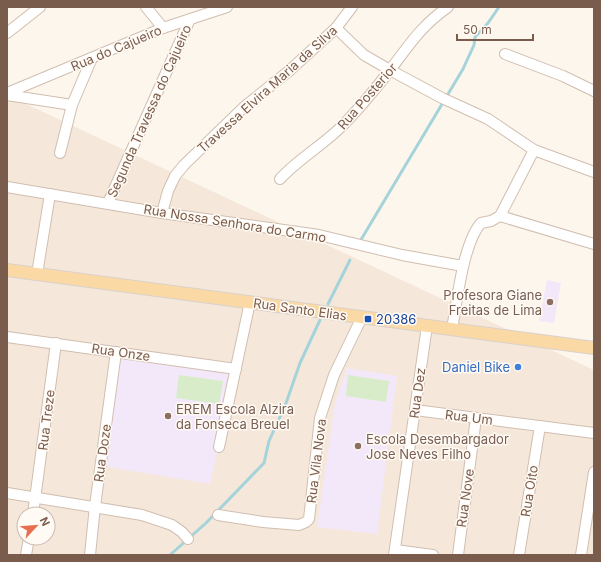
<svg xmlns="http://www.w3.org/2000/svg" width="601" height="562" font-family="Inter,sans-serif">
  <rect width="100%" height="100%" fill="#fdf6ec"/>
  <path fill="#f5e8da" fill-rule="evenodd" d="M7,95l587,275v185h-587zM24,514h24v24h-24z"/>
  <g fill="#f3e8fa">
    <polygon points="547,280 561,283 554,323 539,321"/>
    <polygon points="121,356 235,373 210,484 102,466"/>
    <polygon points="347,368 397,376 377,534 317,527 335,403"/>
  </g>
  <g fill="#d8ecc9">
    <polygon points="179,375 223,381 219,404 176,398"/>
    <polygon points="348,375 389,381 386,402 346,396"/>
  </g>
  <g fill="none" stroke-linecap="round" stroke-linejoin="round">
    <g stroke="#a5d3da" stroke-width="3">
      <polyline points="359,243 463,69 474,45 475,37 488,23 499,7"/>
      <polyline points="328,304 350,260"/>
      <polyline points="170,555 206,523 264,463 269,441 285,406 300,363 320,320"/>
    </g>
    <defs>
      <g id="minor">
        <polyline points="146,7 163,28"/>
        <polyline points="336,28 364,55 390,70 442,98 488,119 534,150 594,172"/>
        <polyline points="7,33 40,7"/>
        <polyline points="505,54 563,76 594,91"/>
        <polyline points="7,93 163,28 227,7"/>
        <polyline points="7,95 72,105"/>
        <polyline points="60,153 72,105 92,58"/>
        <path d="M280,179c20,-22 47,-36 67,-58 15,-16 30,-34 43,-51 20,-26 31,-44 58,-63"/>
        <polyline points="7,187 162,213 319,235 402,255 463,266"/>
        <polyline points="108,203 190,19"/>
        <polyline points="162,213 168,191 175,176 184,165 244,107 289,71 336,28 352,7"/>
        <polyline points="500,216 594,244"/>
        <polyline points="37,274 50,194"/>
        <path d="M452,329c5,-27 11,-86 29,-106l10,-2 9,-5 34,-66"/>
        <polyline points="7,337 236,369"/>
        <polyline points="415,410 594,433"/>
        <polyline points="219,447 250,302"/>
        <polyline points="7,493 142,515 172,525 182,532 188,539"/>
        <polyline points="33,514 56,343"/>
        <polyline points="218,515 263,522 299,525 306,522 309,519 320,418 334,375 362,317"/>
        <polyline points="395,550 433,555"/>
        <polyline points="26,555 29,538"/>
        <polyline points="90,555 95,506 116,352"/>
        <polyline points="394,555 427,326"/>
        <polyline points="458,555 476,418"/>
        <polyline points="519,555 540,426"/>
        <polyline points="581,555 594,472"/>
      </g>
      <polyline id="major" points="7,270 594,348"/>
    </defs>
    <use href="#minor" stroke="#d1beb0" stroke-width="12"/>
    <use href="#major" stroke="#dad1cd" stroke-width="14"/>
    <use href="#minor" stroke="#fff" stroke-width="10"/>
    <use href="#major" stroke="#fbd9a5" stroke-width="12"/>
  </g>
  <g fill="#8d6e63" stroke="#fffaf3" stroke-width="1.5">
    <circle cx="550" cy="302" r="4"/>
    <circle cx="168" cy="416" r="4"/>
    <circle cx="358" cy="446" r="4"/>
  </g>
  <rect fill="#1a4fb4" stroke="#fffaf3" stroke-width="1.5" x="364" y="315" width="8" height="8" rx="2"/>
  <circle fill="#3f7fe0" stroke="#fffaf3" stroke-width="1.5" cx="518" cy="367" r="4"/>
  <g text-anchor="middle" stroke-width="3" stroke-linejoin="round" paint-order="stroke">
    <g font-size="13" fill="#7a5c4d" stroke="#fffaf3">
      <text transform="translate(116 48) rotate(-23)" y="5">Rua do Cajueiro</text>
      <text transform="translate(267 89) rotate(-42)" y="5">Travessa Elvira Maria da Silva</text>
      <text transform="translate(367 96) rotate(-49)" y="5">Rua Posterior</text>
      <text transform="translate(149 111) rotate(-66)" y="5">Segunda Travessa do Cajueiro</text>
      <text transform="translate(235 223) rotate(9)" y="5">Rua Nossa Senhora do Carmo</text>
      <text transform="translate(300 309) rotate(8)" y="5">Rua Santo Elias</text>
      <text transform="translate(121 352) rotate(8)" y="5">Rua Onze</text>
      <text transform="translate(417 393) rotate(-82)" y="5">Rua Dez</text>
      <text transform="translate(469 417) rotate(7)" y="5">Rua Um</text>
      <text transform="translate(46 420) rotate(-83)" y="5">Rua Treze</text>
      <text transform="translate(102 453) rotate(-82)" y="5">Rua Doze</text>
      <text transform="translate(316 461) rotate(-83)" y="5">Rua Vila Nova</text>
      <text transform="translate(529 491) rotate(-81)" y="5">Rua Oito</text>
      <text transform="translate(465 498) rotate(-82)" y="5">Rua Nove</text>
    </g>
    <g font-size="13" fill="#785e54" stroke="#fffaf3" text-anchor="start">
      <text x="542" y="300" text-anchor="end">Profesora Giane<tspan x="542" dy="15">Freitas de Lima</tspan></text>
      <text x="176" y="414">EREM Escola Alzira<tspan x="176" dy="15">da Fonseca Breuel</tspan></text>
      <text x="366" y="444">Escola Desembargador<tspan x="366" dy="15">Jose Neves Filho</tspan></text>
    </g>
    <g font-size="13" fill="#164399" stroke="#fffaf3" text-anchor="start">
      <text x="376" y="324">20386</text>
    </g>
    <g font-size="13" fill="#366cbe" stroke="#fffaf3" text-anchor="end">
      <text x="510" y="372">Daniel Bike</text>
    </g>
  </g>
  <rect width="601" height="562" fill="none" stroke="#7a5c4d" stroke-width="16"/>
  <g transform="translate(36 526) rotate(64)"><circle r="19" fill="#fffaf3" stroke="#cabbb1"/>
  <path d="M0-3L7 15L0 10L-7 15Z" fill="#e76f51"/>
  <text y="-6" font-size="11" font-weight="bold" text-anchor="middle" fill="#7a5c4d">N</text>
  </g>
  <path d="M457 34v6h76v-6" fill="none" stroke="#7a5c4d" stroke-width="2"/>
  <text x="463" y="34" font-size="12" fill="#7a5c4d" stroke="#fffaf3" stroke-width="3" paint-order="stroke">50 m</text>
</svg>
